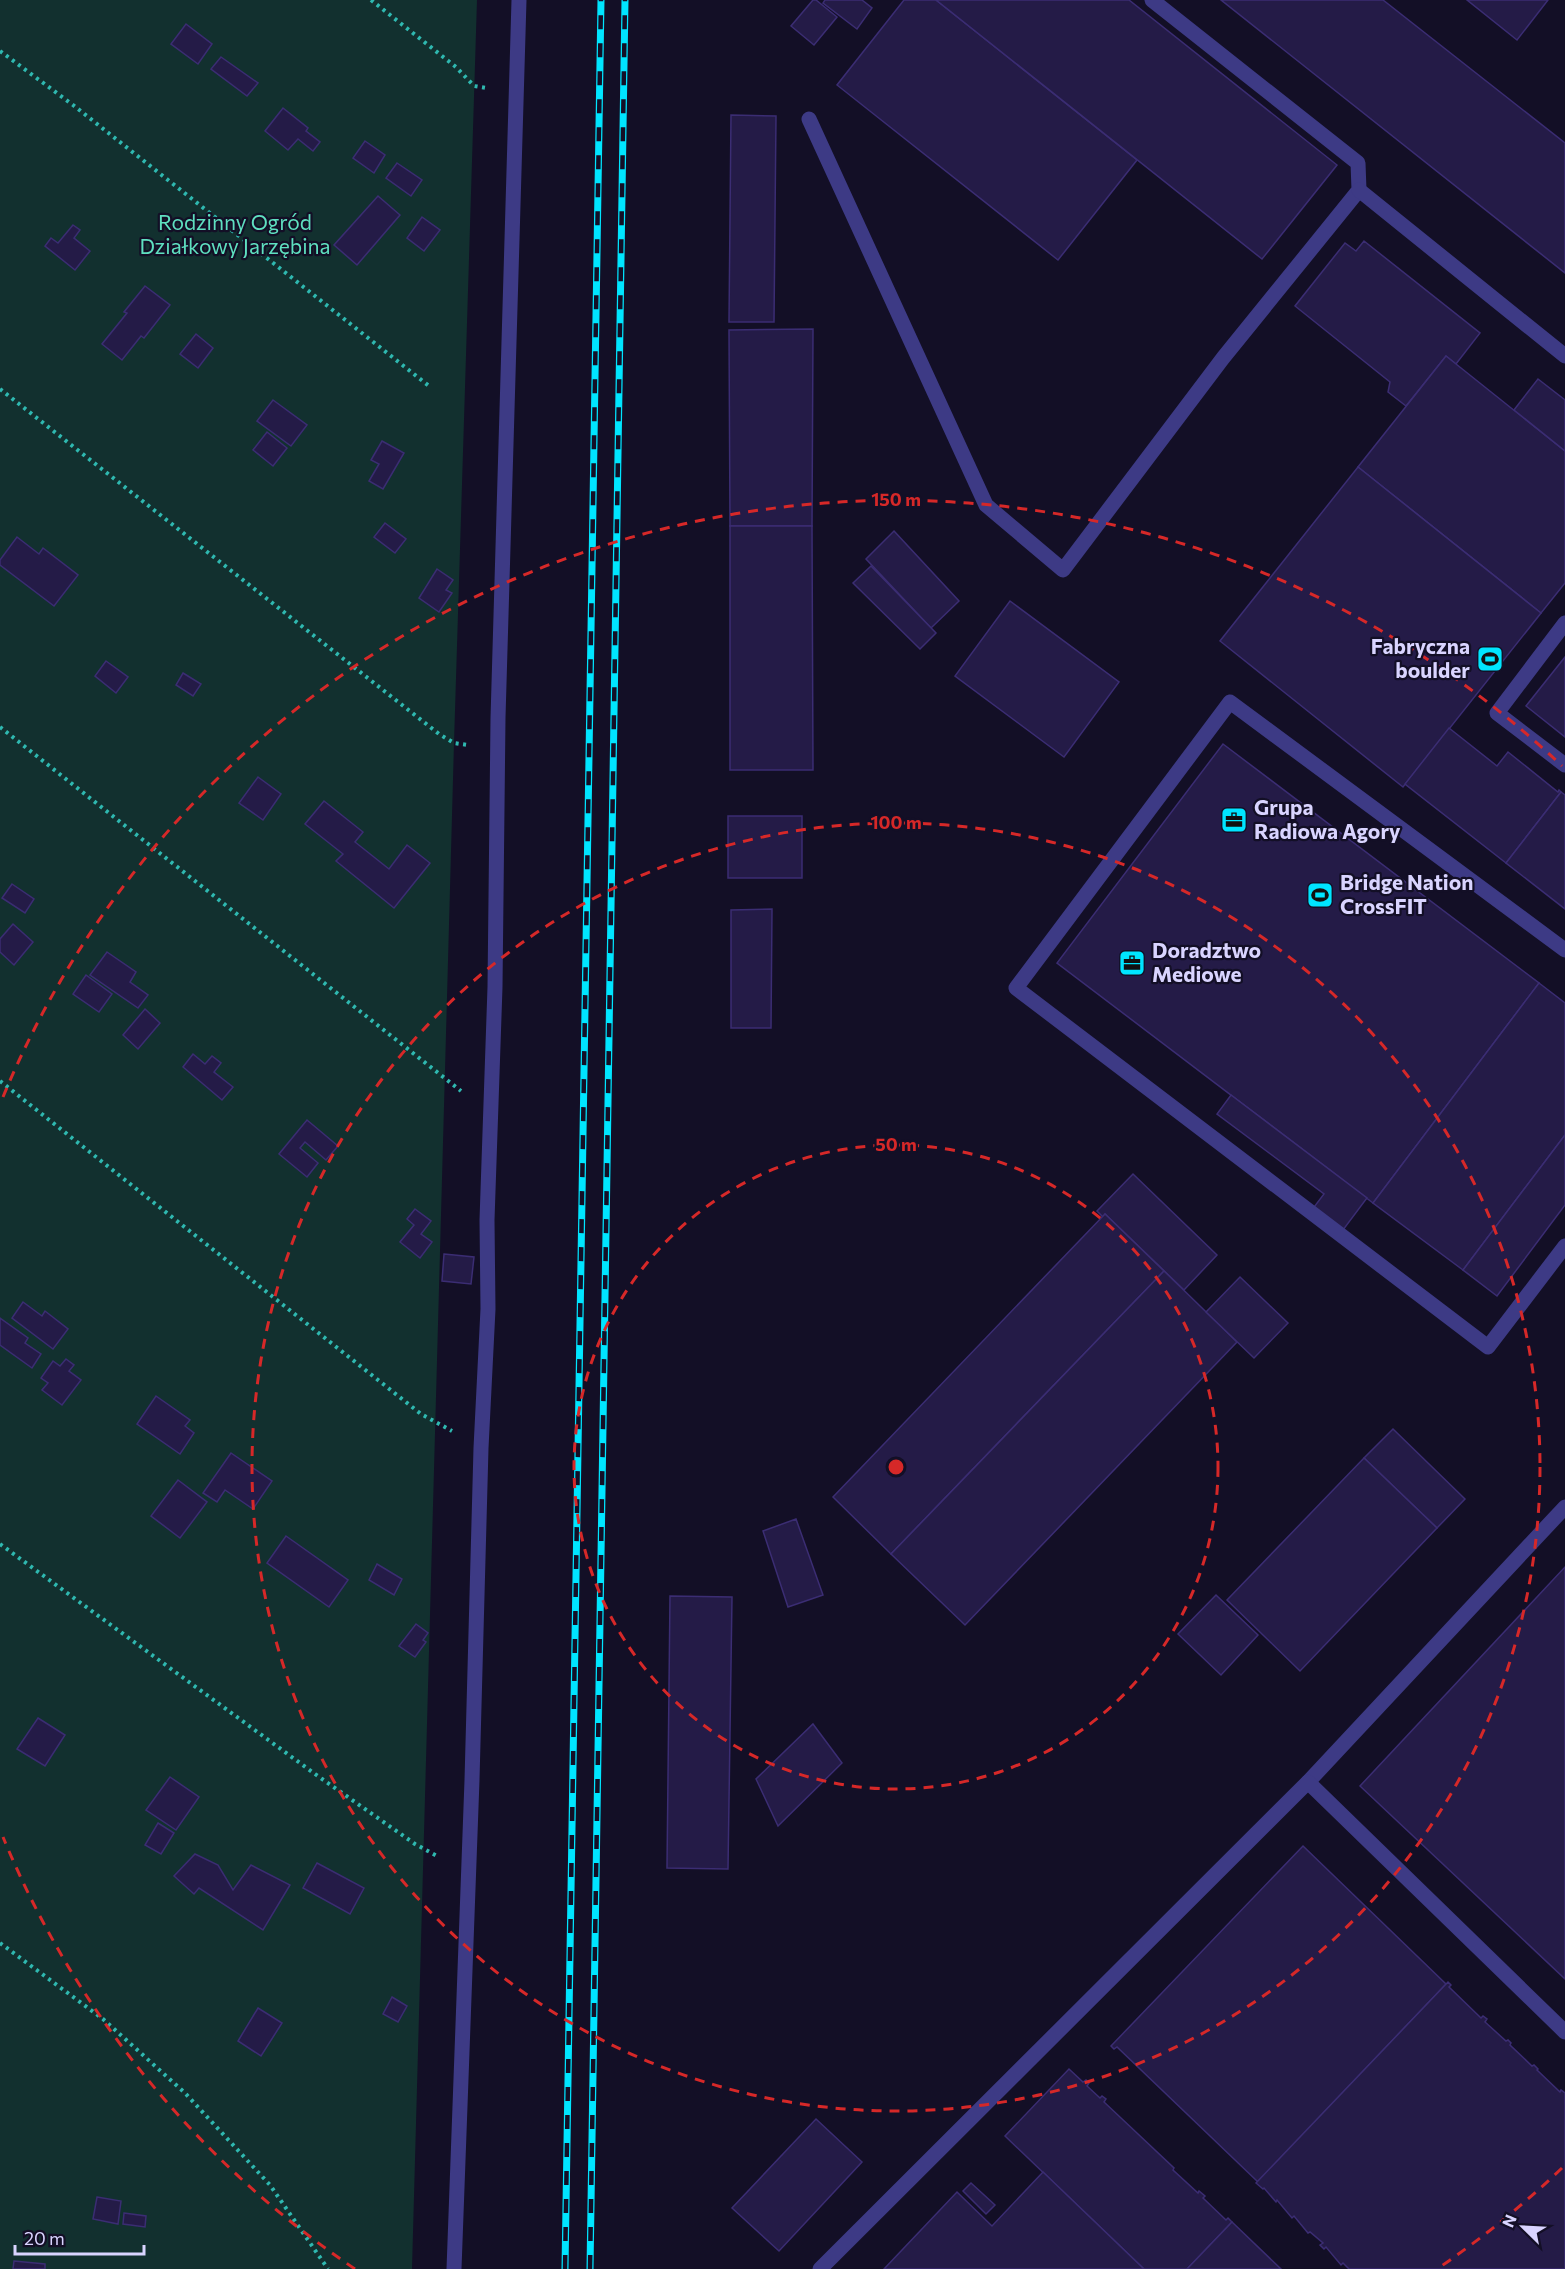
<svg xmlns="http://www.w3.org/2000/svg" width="1565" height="2269" font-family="Commissioner,sans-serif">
  <rect width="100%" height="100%" fill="#130f26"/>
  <polygon fill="#12302f" points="0,0 477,0 454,743 412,2269 0,2269"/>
  <g fill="#241b47" stroke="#3b2d73" stroke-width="1.5">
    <polygon points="813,0 816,0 837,17 814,45 791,26"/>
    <polygon points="825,0 862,0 872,8 857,29 823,3"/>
    <polygon points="904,0 936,0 1137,160 1058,260 837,85"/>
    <polygon points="936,0 1129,0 1337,165 1262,259"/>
    <polygon points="1221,0 1383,0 1565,143 1565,273"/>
    <polygon points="1467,0 1548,0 1517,40"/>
    <polygon points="186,24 212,44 198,64 171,44"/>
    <polygon points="221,57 258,83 247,96 211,69"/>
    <polygon points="283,108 308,128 306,131 320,142 313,151 298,139 288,150 265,131"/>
    <polygon points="731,115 776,116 774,322 729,322"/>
    <polygon points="365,141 385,155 374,173 353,158"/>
    <polygon points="397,163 422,180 411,196 386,178"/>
    <polygon points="378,196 400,215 357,265 334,245"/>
    <polygon points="422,217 440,230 424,251 407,238"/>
    <polygon points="73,225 80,230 74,238 90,251 75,270 45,246 51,238 58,243"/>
    <polygon points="1364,241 1480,333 1456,364 1446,356 1406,406 1388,392 1390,382 1295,306 1345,243 1356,251"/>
    <polygon points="145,286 170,305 144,338 141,336 122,360 102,344 127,313 124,312"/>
    <polygon points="813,329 812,526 730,526 729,330"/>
    <polygon points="196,334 213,348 198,368 180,354"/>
    <polygon points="1446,356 1565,451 1565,583 1541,613 1358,467"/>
    <polygon points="1538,379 1565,400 1565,451 1514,410"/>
    <polygon points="273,400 307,425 291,446 257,421"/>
    <polygon points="267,432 287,448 273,466 253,450"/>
    <polygon points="382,441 404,453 383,489 369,481 379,464 371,460"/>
    <polygon points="1358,467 1541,613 1403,787 1220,641"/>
    <polygon points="385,523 406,539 395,553 374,537"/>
    <polygon points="730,526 812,526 813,770 730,770"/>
    <polygon points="894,531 959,601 931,628 866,559"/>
    <polygon points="17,537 39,554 43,548 78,575 54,606 0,565 0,560"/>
    <polygon points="871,566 936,633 920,649 853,583"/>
    <polygon points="437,569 453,580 446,590 452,593 439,612 419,598"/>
    <polygon points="1010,601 1119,682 1064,757 955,676"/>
    <polygon points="1565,657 1565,737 1526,706"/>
    <polygon points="106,661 128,677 116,693 95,676"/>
    <polygon points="183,673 201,684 193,696 176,685"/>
    <polygon points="1449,728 1497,766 1508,752 1558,792 1559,790 1561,792 1506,863 1405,784"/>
    <polygon points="1223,744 1539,983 1373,1203 1057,963"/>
    <polygon points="258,777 281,794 263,820 239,803"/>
    <polygon points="1561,792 1565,795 1565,909 1506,863"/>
    <polygon points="324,801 363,832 355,842 389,869 407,845 430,863 394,908 336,861 343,854 305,824"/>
    <rect x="728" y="816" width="74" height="62"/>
    <polygon points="12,884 34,899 25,913 2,898"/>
    <polygon points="772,909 771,1028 731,1028 731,910"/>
    <polygon points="13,924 33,942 14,965 0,952 0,939"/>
    <polygon points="107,952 136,972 130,982 148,995 138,1008 90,975"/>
    <polygon points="86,975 112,994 99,1012 73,994"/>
    <polygon points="1539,983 1565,1003 1565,1135 1463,1270 1373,1203"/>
    <polygon points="145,1009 160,1023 138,1049 123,1035"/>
    <polygon points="193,1054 205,1064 212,1056 221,1063 214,1072 233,1087 222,1100 183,1067"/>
    <polygon points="1231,1095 1367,1198 1340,1234 1311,1211 1324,1194 1217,1114"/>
    <polygon points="307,1120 338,1146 326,1160 305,1142 300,1148 318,1163 307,1177 279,1154"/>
    <polygon points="1565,1135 1565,1205 1497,1296 1463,1270"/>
    <polygon points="1133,1174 1217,1255 1184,1290 1105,1214 1103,1217 1097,1211"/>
    <polygon points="415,1209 431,1221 421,1234 432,1242 420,1258 400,1242 414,1225 407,1219"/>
    <polygon points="1105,1214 1164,1271 891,1554 833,1497"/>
    <polygon points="444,1254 474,1257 471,1284 442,1281"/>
    <polygon points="1164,1271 1237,1342 965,1625 891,1554"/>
    <polygon points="1240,1277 1288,1323 1254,1358 1206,1312"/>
    <polygon points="23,1302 42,1316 45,1311 68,1329 53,1349 12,1318"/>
    <polygon points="0,1318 28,1338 25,1343 41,1354 32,1368 0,1345"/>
    <polygon points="66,1359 74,1365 69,1371 81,1380 62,1405 42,1390 48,1383 41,1378 53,1361 60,1366"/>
    <polygon points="156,1396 190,1420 185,1426 194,1433 180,1454 137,1424"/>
    <polygon points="1393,1429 1465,1499 1437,1528 1364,1458"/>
    <polygon points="231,1453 272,1481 253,1509 225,1490 217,1502 203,1493"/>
    <polygon points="1364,1458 1437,1528 1300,1671 1227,1600"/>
    <polygon points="178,1480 207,1502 180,1538 151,1516"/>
    <polygon points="796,1519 823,1595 788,1607 763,1531"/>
    <polygon points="286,1536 348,1580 329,1607 267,1563"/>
    <polygon points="377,1564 402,1579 394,1595 369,1580"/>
    <polygon points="1565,1567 1565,1979 1360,1786"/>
    <polygon points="1216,1595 1258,1635 1221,1675 1178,1634"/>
    <polygon points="670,1596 732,1597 728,1869 667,1868"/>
    <polygon points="416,1624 428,1633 423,1640 426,1642 415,1657 399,1646"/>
    <polygon points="38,1718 65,1735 45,1766 17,1749"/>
    <polygon points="813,1724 842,1763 778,1826 756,1779"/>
    <polygon points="170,1777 199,1797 176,1830 146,1810"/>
    <polygon points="158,1823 174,1833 161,1854 145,1845"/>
    <polygon points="1303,1846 1446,1984 1258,2182 1117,2047 1114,2049 1111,2046"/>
    <polygon points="195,1854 218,1865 233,1890 251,1865 290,1885 263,1930 199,1888 194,1894 174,1876"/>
    <polygon points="317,1863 364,1888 350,1914 303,1888"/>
    <polygon points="1448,1982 1451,1985 1449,1987 1481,2018 1483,2016 1487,2019 1485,2022 1506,2041 1508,2040 1511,2043 1510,2045 1532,2066 1534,2065 1538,2069 1537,2070 1560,2092 1561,2090 1565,2093 1565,2269 1349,2269 1343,2263 1341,2265 1326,2247 1324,2249 1320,2245 1323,2243 1310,2232 1308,2233 1294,2216 1292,2218 1277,2200 1276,2202 1264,2188 1263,2189 1256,2183"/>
    <polygon points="392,1997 407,2006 398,2022 383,2014"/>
    <polygon points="258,2008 282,2023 261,2056 238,2041"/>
    <polygon points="1069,2069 1083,2082 1086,2080 1089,2083 1087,2086 1100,2098 1102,2096 1106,2099 1104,2102 1174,2168 1173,2170 1198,2193 1199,2191 1205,2196 1203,2198 1226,2220 1228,2218 1232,2222 1187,2269 1144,2269 1005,2136"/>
    <polygon points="816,2119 862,2162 779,2251 732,2208"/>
    <polygon points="1043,2172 1144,2269 884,2269 957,2192 992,2226"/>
    <polygon points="971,2183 995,2205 986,2214 963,2191"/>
    <polygon points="97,2197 121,2201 118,2224 93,2219"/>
    <polygon points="124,2213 146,2216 145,2227 123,2224"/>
    <polygon points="1232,2222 1281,2269 1187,2269"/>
    <polygon points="14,2261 45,2264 45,2269 13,2269"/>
  </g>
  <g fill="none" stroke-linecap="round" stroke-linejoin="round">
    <g stroke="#2fb8b0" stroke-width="4" stroke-dasharray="3 4.5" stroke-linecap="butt">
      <polyline points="371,0 456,67 474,86 486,88"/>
      <polyline points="0,51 73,105 429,386"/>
      <polyline points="0,389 439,734 454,743 468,745"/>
      <polyline points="0,727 461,1091"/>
      <polyline points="0,1081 421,1414 452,1431"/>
      <polyline points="0,1544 315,1774 415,1844 439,1857"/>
      <polyline points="0,1943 103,2019 185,2093 270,2185 328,2269"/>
    </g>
    <g stroke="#3d3a85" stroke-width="15">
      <polyline points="809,119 986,505 1063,570 1223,358 1359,190 1358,163 1152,0"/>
      <polyline points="1359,190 1565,356"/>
      <polyline points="1565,623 1497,713 1565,765"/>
      <polyline points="1565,950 1230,702 1016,988 1488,1347 1565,1246"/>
      <polyline points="1308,1782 1565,1507"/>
      <polyline points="454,2269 472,1780 481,1448 488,1309 487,1220 495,987 498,718 519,0"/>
      <polyline points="820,2269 1308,1782 1565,2032"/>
    </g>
    <defs>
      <g id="rail">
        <polyline points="565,2269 601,0"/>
        <polyline points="590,2269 625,0"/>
      </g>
    </defs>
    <use href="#rail" stroke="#00e5ff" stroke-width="7"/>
    <use href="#rail" stroke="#130f26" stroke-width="4.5" stroke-dasharray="14" stroke-linecap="butt"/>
  </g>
  <g fill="none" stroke="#d62828" stroke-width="3" stroke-dasharray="10 8">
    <circle cx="896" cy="1467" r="322"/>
    <circle cx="896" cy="1467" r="644"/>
    <path d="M1562 2168A967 967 0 0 1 1437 2269M355 2269A967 967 0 0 1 3 1837M3 1097A967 967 0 0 1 1562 766"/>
  </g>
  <defs>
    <symbol id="stadium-square" viewBox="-11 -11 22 22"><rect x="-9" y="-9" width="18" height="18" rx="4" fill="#00e5ff" stroke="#130f26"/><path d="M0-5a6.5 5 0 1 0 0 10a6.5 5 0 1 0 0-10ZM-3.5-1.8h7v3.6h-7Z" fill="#111"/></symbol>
    <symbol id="office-square" viewBox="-11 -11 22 22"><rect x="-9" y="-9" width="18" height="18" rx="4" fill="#00e5ff" stroke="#130f26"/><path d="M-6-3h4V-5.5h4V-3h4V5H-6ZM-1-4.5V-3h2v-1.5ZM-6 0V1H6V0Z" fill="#111"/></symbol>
  </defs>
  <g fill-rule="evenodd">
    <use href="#stadium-square" x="1475" y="644" width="30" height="30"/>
    <use href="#office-square" x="1219" y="805" width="30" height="30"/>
    <use href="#stadium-square" x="1305" y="880" width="30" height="30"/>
    <use href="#office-square" x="1117" y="948" width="30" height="30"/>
  </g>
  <g text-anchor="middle" stroke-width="4.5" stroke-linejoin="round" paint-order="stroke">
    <g font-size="21" fill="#5fe0c0" stroke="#130f26">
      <text x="235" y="230">Rodzinny Ogród<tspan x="235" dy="24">Działkowy Jarzębina</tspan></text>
    </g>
    <g font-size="21" font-weight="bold" fill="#d9d4ff" stroke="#130f26" text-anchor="start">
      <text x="1470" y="654" text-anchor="end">Fabryczna<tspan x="1470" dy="24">boulder</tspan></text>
      <text x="1254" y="815">Grupa<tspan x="1254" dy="24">Radiowa Agory</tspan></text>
      <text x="1340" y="890">Bridge Nation<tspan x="1340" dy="24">CrossFIT</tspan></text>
      <text x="1152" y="958">Doradztwo<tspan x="1152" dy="24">Mediowe</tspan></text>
    </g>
  </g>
  <circle cx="896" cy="1467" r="9" fill="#d62828" stroke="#130f26" stroke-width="3"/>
  <g font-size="18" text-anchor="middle" font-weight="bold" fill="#d62828" stroke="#130f26" stroke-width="4.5" stroke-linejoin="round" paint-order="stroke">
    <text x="896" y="506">150 m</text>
    <text x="896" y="829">100 m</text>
    <text x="896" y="1151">50 m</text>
  </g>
  <g transform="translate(1523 2227) rotate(294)" stroke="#130f26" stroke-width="4.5" paint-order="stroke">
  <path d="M0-4.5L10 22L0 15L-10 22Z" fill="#d9d4ff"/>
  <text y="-9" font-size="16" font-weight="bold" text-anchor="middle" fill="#d9d4ff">N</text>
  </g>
  <path d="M15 2245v9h129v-9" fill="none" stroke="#d9d4ff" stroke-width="3"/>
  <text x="24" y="2245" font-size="18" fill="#d9d4ff" stroke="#130f26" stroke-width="4.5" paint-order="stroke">20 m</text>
</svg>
